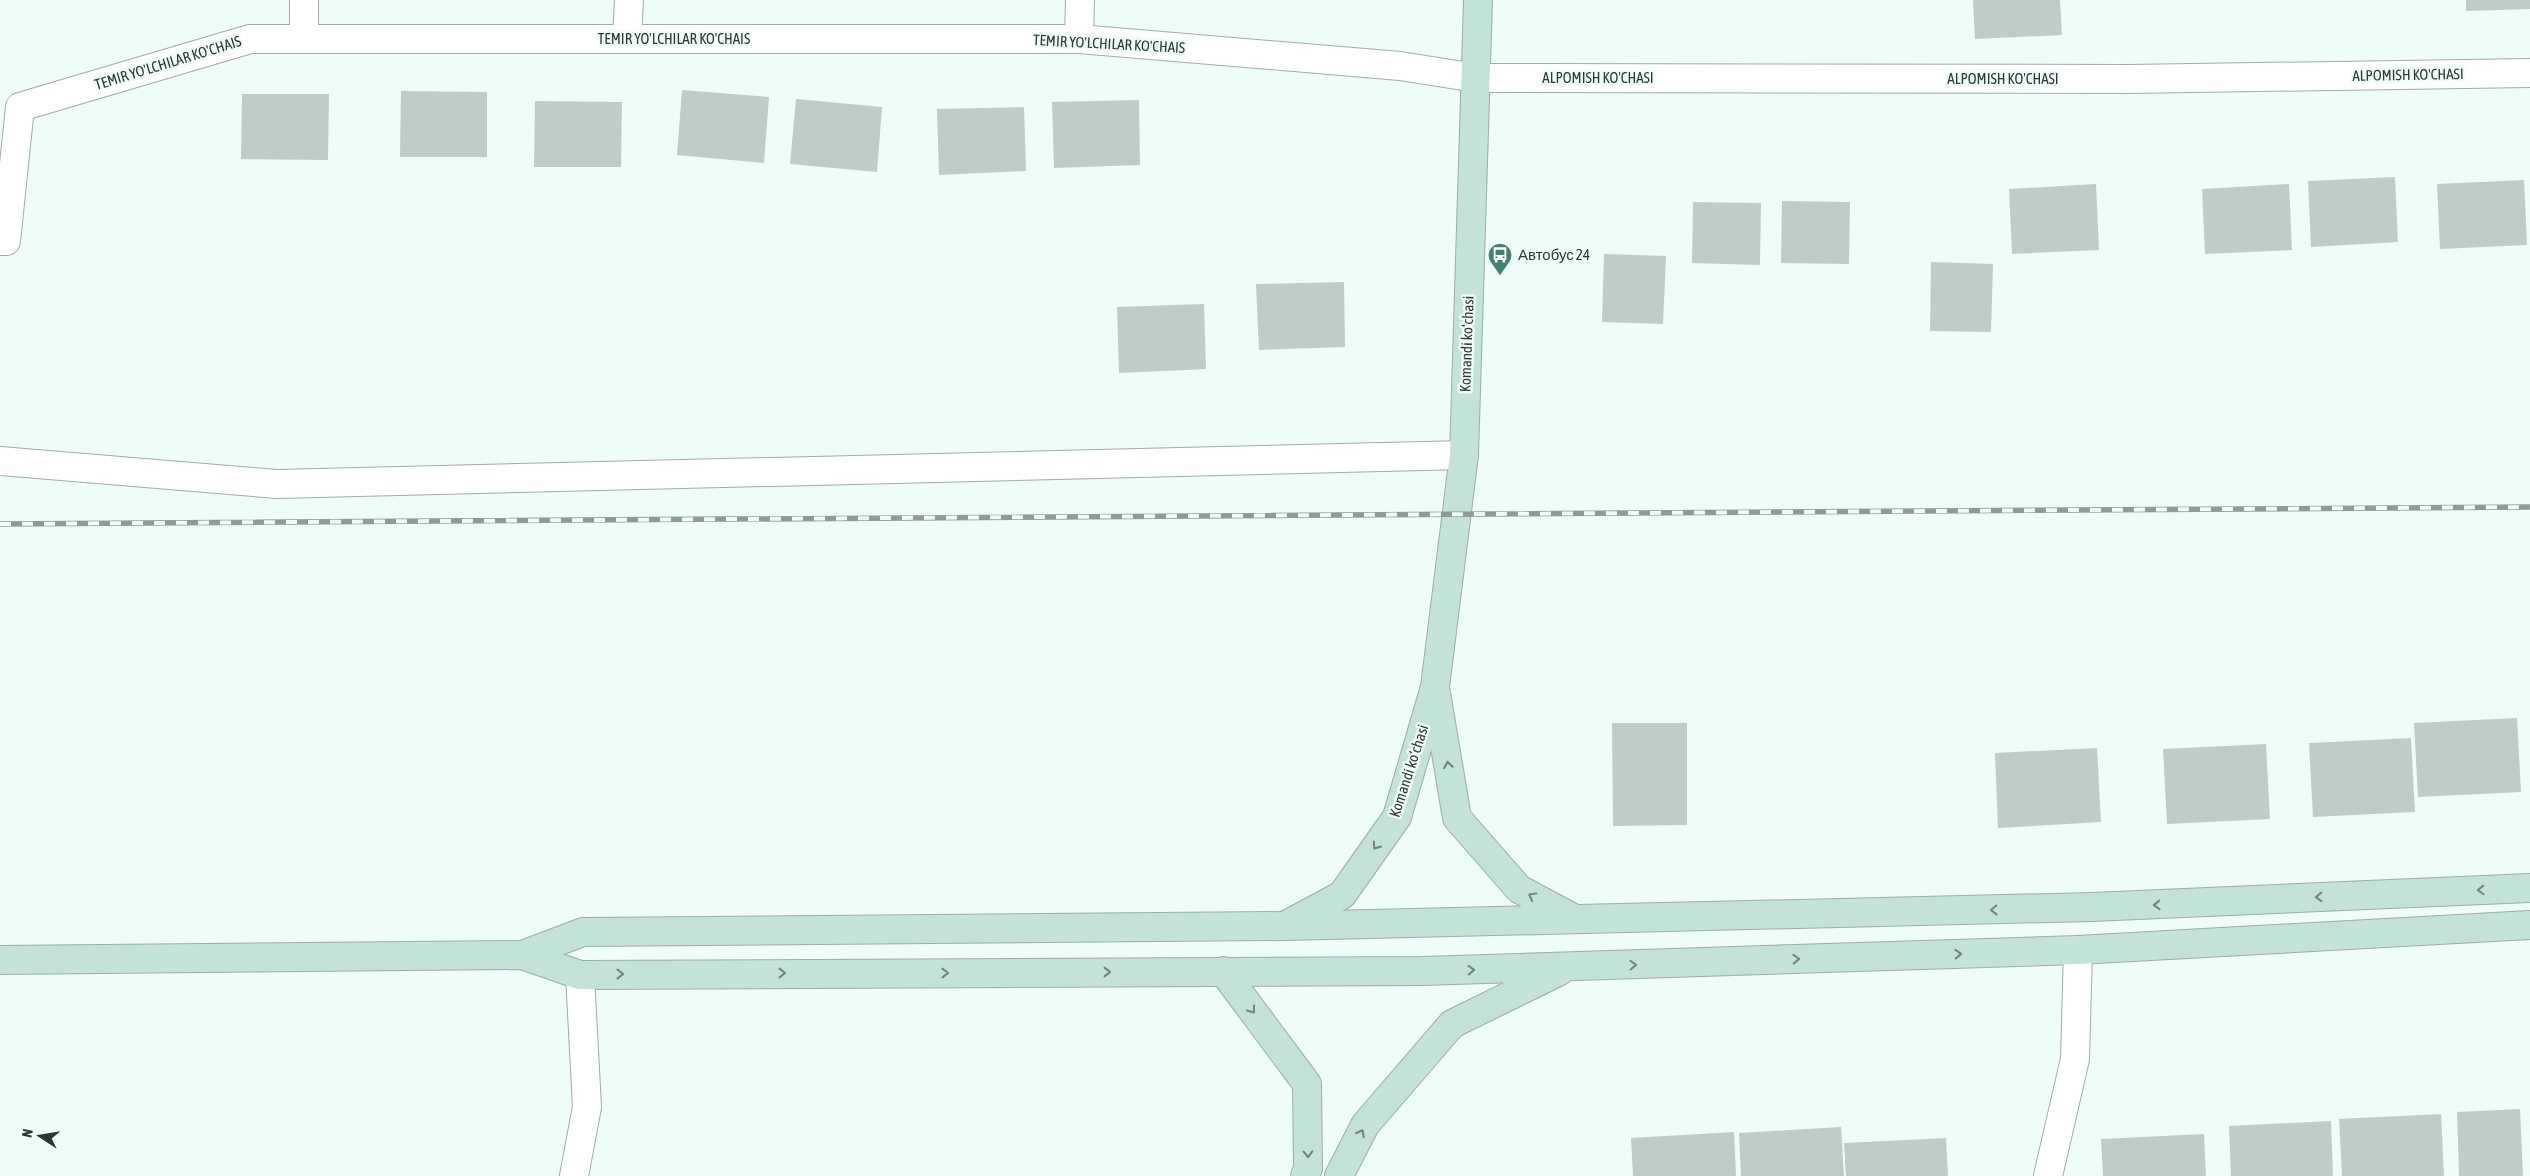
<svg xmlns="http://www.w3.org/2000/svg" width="2530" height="1176" font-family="'Asap Condensed',sans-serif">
  <rect width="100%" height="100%" fill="#eefdf8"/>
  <g fill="#becdc8">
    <polygon points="1973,0 2060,0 2062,35 1975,39"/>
    <polygon points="2466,0 2530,0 2530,9 2466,11"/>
    <polygon points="682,90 769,97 764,163 677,155"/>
    <polygon points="401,91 487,92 487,157 400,157"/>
    <polygon points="242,94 329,94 328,160 241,159"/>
    <polygon points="796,99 882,107 877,172 790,164"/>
    <polygon points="1139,100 1140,165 1054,168 1052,102"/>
    <polygon points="535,101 622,102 621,167 534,167"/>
    <polygon points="1024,107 1026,171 939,175 937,109"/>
    <polygon points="2395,177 2398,242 2311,247 2308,181"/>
    <polygon points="2524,180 2527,245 2440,249 2437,184"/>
    <polygon points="2096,184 2099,250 2012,254 2009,189"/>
    <polygon points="2289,184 2292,250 2205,254 2202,189"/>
    <polygon points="1782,201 1850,202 1849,264 1781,263"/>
    <polygon points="1693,202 1761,203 1760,265 1692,263"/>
    <polygon points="1604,254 1666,256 1663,324 1602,322"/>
    <polygon points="1931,262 1993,264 1991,332 1930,331"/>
    <polygon points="1344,282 1345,347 1259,350 1256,284"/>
    <polygon points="1204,304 1206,369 1119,373 1117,307"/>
    <polygon points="2517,718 2521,792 2418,797 2414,723"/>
    <polygon points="1612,723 1687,723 1687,825 1613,826"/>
    <polygon points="2411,738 2415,812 2313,817 2309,743"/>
    <polygon points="2266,744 2270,819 2167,824 2163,749"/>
    <polygon points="2097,748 2101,822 1998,828 1995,753"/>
    <polygon points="2520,1109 2523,1176 2459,1176 2457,1112"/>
    <polygon points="2441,1114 2444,1176 2342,1176 2339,1119"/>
    <polygon points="2331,1121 2333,1176 2231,1176 2229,1126"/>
    <polygon points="1841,1127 1844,1176 1741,1176 1739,1133"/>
    <polygon points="1734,1132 1736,1176 1633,1176 1631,1138"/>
    <polygon points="2204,1134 2206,1176 2103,1176 2101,1139"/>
    <polygon points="1946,1138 1948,1176 1846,1176 1844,1143"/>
  </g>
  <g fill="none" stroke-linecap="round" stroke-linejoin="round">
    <defs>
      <g id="street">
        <polyline points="304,39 304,0"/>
        <polyline points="627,39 629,0"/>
        <polyline points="1079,39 1080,0"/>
        <polyline points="0,241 6,241 20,107 250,39 1079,39 1400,66 1476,78 2128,79 2530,73"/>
        <polyline points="0,461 277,484 1464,455"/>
        <polyline points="574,1176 587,1107 580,975"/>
        <polyline points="2048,1176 2075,1059 2078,950"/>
      </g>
      <g id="secondary">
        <polyline points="1436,693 1457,818 1519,889 1575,919"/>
        <polyline points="1288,924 1342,895 1397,817 1435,687 1464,455 1478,0"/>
        <polyline points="522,955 583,932 1285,926 2092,907 2530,888"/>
        <polyline points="0,960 522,955 580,975 1422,971 2078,950 2530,925"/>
        <polyline points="1223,971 1307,1084 1308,1168 1305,1176"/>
        <polyline points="1339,1176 1365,1125 1452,1024 1560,971"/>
      </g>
    </defs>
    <use href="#street" stroke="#9eaca7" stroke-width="30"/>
    <use href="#secondary" stroke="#9eaca7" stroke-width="30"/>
    <use href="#street" stroke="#fff" stroke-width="28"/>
    <use href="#secondary" stroke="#c3e2da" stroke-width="28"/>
    <defs>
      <polyline id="rail" points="0,524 2530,507"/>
    </defs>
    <use href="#rail" stroke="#909a97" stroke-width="5.5"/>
    <use href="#rail" stroke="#eefdf8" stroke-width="4" stroke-dasharray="11" stroke-linecap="butt"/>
  </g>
  <defs><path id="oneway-chevron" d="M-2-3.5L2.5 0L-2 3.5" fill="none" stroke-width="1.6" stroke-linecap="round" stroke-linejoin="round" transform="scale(1.25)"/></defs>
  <g stroke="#72837e">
    <use href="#oneway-chevron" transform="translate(1448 765) rotate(-99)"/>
    <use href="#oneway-chevron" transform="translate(1376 846) rotate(125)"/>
    <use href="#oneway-chevron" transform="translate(2481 890) rotate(178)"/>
    <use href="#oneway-chevron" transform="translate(1532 896) rotate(-151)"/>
    <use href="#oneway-chevron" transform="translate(2319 897) rotate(178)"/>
    <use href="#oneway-chevron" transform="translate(2157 905) rotate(178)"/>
    <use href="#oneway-chevron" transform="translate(1994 910) rotate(179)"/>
    <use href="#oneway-chevron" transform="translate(1958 954) rotate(-2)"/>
    <use href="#oneway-chevron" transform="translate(1796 959) rotate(-2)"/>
    <use href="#oneway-chevron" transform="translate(1633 965) rotate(-2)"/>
    <use href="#oneway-chevron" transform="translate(1471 970) rotate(-2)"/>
    <use href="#oneway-chevron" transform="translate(1107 972)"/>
    <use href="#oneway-chevron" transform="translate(782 973)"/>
    <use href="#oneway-chevron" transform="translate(945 973)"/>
    <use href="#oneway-chevron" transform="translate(620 974)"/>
    <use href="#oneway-chevron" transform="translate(1252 1010) rotate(54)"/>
    <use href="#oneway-chevron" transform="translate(1361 1133) rotate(-62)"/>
    <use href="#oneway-chevron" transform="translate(1308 1154) rotate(89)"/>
  </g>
  <defs>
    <symbol id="bus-pin" viewBox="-11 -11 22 30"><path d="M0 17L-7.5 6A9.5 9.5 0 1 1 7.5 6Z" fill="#418170" stroke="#eefdf8"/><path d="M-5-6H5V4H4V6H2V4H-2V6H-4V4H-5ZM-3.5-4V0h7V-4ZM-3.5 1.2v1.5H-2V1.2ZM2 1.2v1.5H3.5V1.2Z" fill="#fff"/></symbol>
  </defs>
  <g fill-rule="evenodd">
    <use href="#bus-pin" x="1486" y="241" width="28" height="38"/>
  </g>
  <g text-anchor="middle" stroke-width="5" stroke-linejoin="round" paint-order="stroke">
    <g font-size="15" fill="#2f3533" stroke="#eefdf8">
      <text x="674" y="44">TEMIR YO'LCHILAR KO'CHAIS</text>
      <text transform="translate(1109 44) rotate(3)" y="5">TEMIR YO'LCHILAR KO'CHAIS</text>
      <text transform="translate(168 63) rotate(-17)" y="5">TEMIR YO'LCHILAR KO'CHAIS</text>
      <text transform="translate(2408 75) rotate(-1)" y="5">ALPOMISH KO'CHASI</text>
      <text x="1598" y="83">ALPOMISH KO'CHASI</text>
      <text x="2003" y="84">ALPOMISH KO'CHASI</text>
      <text transform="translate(1467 344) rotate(-88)" y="5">Komandi ko‘chasi</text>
      <text transform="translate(1409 771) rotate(-72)" y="5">Komandi ko‘chasi</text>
    </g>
    <g font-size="15" fill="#2f3533" stroke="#eefdf8" text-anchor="start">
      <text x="1518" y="260">Автобус 24</text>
    </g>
  </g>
  <g transform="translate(40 1136) rotate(282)" stroke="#eefdf8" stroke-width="4" paint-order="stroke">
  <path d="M0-4L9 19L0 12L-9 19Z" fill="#2f3533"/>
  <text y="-8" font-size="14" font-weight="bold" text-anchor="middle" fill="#2f3533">N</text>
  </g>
</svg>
